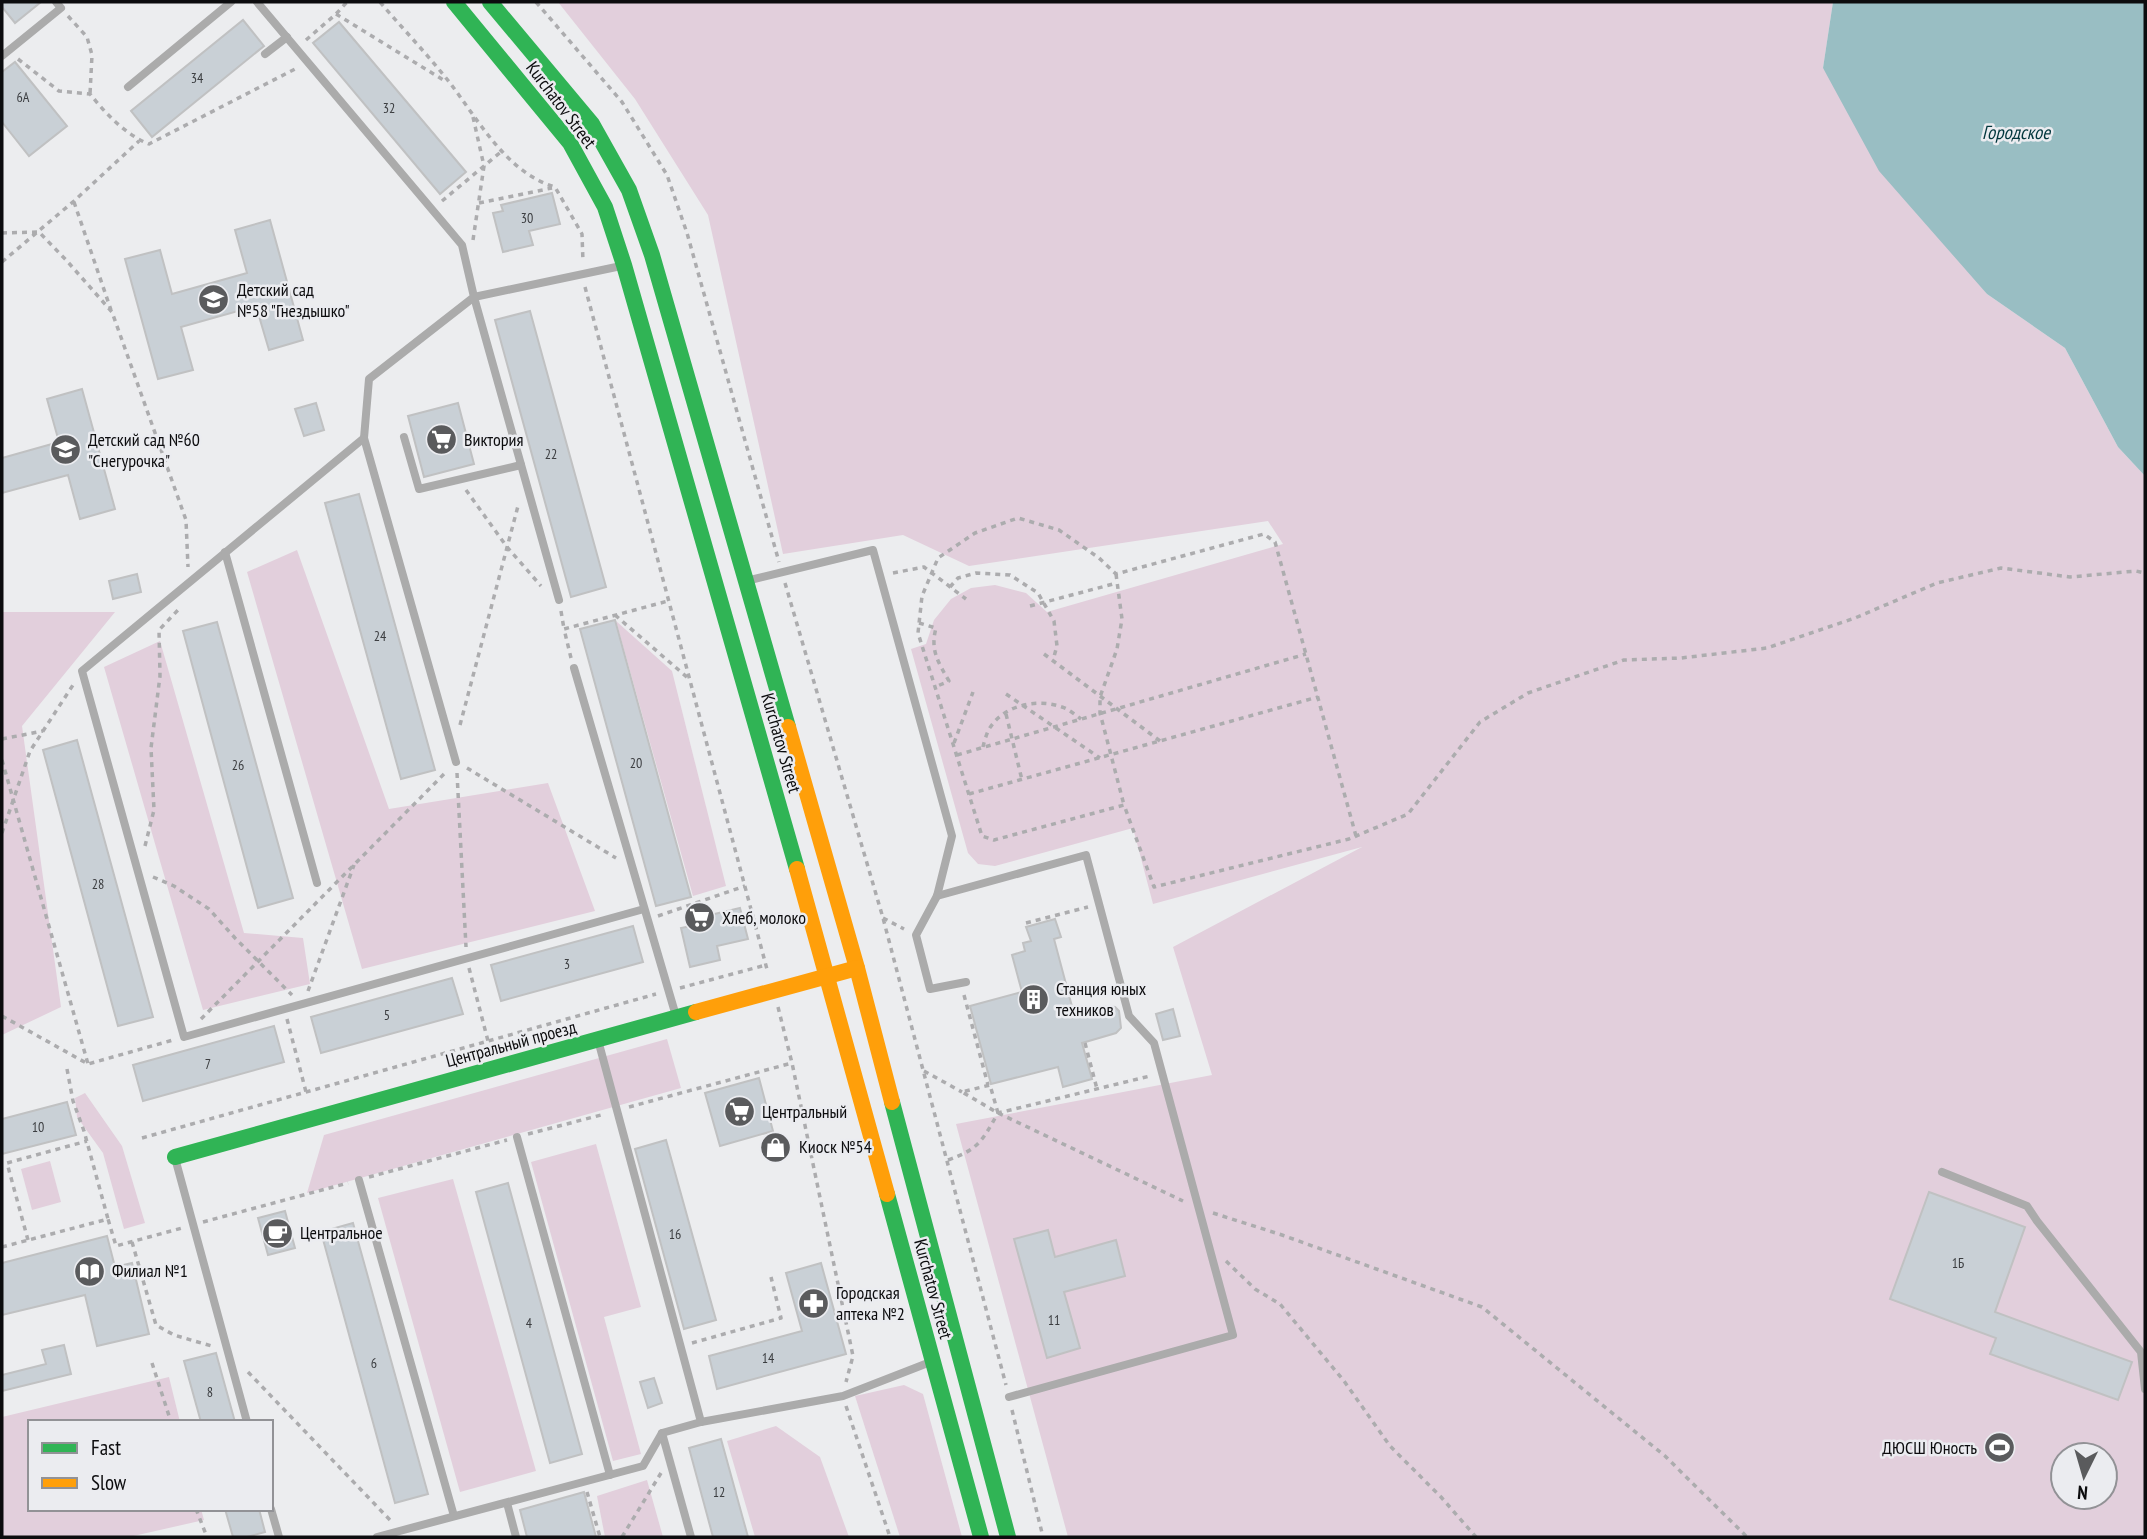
<svg xmlns="http://www.w3.org/2000/svg" width="2147" height="1539" font-family="'PT Sans Narrow',sans-serif">
  <rect width="100%" height="100%" fill="#ecedef"/>
  <g fill="#e2cfdc" fill-rule="evenodd">
    <path d="M558,2h1275l-10,66 164,226 78,54 53,99 27,29v1061h-1077l-112,-413 256,-49 -39,-128 189,-100 -209,57 -20,-76 -138,38 -17,-2 -10,-11 -57,-204 15,-5 8,-24 17,-21 20,-11 24,-3 31,8 21,19 236,-68 -15,-23 -299,45 -66,-31 -120,19 -75,-339 -73,-116zM2063,1455h42v42h-42z"/>
    <polygon points="297,550 389,809 548,783 595,911 362,969 247,572"/>
    <polygon points="2,612 115,612 22,726 61,1007 2,1035"/>
    <polygon points="616,621 672,671 726,886 693,896"/>
    <polygon points="160,641 244,933 303,938 310,984 203,1010 104,667"/>
    <polygon points="667,1039 681,1088 307,1193 324,1135"/>
    <polygon points="85,1093 122,1146 145,1223 124,1229 103,1153 77,1117 75,1098"/>
    <polygon points="596,1144 641,1307 604,1317 641,1454 613,1461 531,1162"/>
    <polygon points="50,1161 61,1202 32,1210 21,1169"/>
    <polygon points="453,1179 536,1471 460,1492 378,1198"/>
    <polygon points="169,1377 180,1422 30,1422 30,1509 201,1509 204,1520 129,1537 2,1537 2,1417"/>
    <polygon points="904,1385 923,1394 962,1537 900,1537 855,1396"/>
    <polygon points="776,1426 820,1457 849,1537 755,1537 727,1441"/>
    <polygon points="647,1480 663,1537 605,1537 597,1496"/>
  </g>
  <polygon fill="#99bec3" points="1833,2 2145,2 2145,476 2118,447 2065,348 1987,294 1879,171 1823,68"/>
  <g fill="#c9d0d6" stroke="#c0c1c2" stroke-width="2">
    <polygon points="2,2 41,2 15,23 2,7"/>
    <polygon points="243,20 264,46 152,137 131,111"/>
    <polygon points="339,22 466,172 440,194 313,43"/>
    <polygon points="15,62 67,126 29,156 2,122 2,72"/>
    <polygon points="552,193 560,224 529,231 533,245 503,252 493,213 503,211 501,205"/>
    <polygon points="270,220 303,340 269,350 256,306 181,327 193,370 158,379 125,259 160,250 172,294 247,273 235,230"/>
    <polygon points="530,311 606,587 571,597 495,320"/>
    <polygon points="82,389 115,509 80,519 68,475 2,493 2,458 59,442 47,399"/>
    <polygon points="316,403 324,430 304,436 295,409"/>
    <polygon points="458,403 474,464 424,477 408,416"/>
    <polygon points="359,494 435,770 401,779 325,503"/>
    <polygon points="137,574 141,592 113,599 109,581"/>
    <polygon points="615,620 691,897 656,906 580,629"/>
    <polygon points="217,622 293,898 258,908 183,631"/>
    <polygon points="77,740 153,1017 118,1026 43,750"/>
    <polygon points="740,908 748,939 717,946 720,960 690,967 681,928 691,926 689,920"/>
    <polygon points="1055,919 1061,937 1054,939 1074,1014 1106,1006 1115,1007 1119,1011 1121,1028 1116,1033 1082,1043 1092,1079 1063,1087 1058,1067 991,1084 970,1006 1022,992 1012,955 1025,951 1023,943 1031,941 1026,927"/>
    <polygon points="633,926 643,962 501,1001 491,965"/>
    <polygon points="452,978 463,1014 321,1053 311,1017"/>
    <polygon points="1173,1009 1180,1036 1163,1040 1156,1014"/>
    <polygon points="274,1026 284,1062 143,1101 133,1065"/>
    <polygon points="759,1078 773,1131 720,1146 705,1093"/>
    <polygon points="67,1102 76,1135 2,1154 2,1119"/>
    <polygon points="666,1140 716,1320 684,1329 635,1149"/>
    <polygon points="508,1183 582,1454 550,1463 476,1192"/>
    <polygon points="1929,1192 2025,1227 1995,1312 2132,1362 2118,1400 1990,1354 1996,1338 1890,1299"/>
    <polygon points="285,1211 295,1248 268,1255 258,1218"/>
    <polygon points="353,1223 428,1494 395,1503 321,1232"/>
    <polygon points="1048,1230 1055,1257 1116,1240 1125,1276 1064,1292 1080,1348 1047,1358 1014,1239"/>
    <polygon points="107,1236 115,1267 132,1263 149,1334 97,1346 85,1295 2,1315 2,1263"/>
    <polygon points="821,1263 846,1354 717,1389 709,1356 802,1331 786,1273"/>
    <polygon points="64,1345 71,1374 2,1391 2,1375 46,1364 42,1350"/>
    <polygon points="216,1353 235,1422 201,1422 184,1361"/>
    <polygon points="654,1378 662,1403 648,1408 640,1382"/>
    <polygon points="721,1439 748,1537 713,1537 689,1448"/>
    <polygon points="584,1492 596,1537 527,1537 520,1510"/>
    <polygon points="225,1509 259,1509 265,1532 247,1537 233,1537"/>
  </g>
  <g fill="none" stroke-linecap="round" stroke-linejoin="round">
    <g stroke="#acacae" stroke-width="3.5" stroke-dasharray="5 5" stroke-linecap="butt">
      <path d="M380,2c23,27 48,53 70,81 29,38 57,90 105,104l27,47 1,28"/>
      <polyline points="536,2 622,102 667,175 687,233 779,562"/>
      <polyline points="336,14 445,81"/>
      <polyline points="68,16 87,37 92,55 90,94"/>
      <polyline points="306,40 336,14 347,2"/>
      <path d="M18,59l41,32 31,3c16,20 36,41 59,50l148,-76"/>
      <polyline points="473,117 484,166 473,240"/>
      <polyline points="442,201 502,151"/>
      <polyline points="74,202 111,310"/>
      <polyline points="479,203 552,188"/>
      <polyline points="2,233 39,232 67,261 112,312 186,520 188,567"/>
      <polyline points="2,262 74,201 139,141"/>
      <polyline points="585,287 768,973"/>
      <polyline points="466,490 507,547 541,586"/>
      <polyline points="893,573 924,567 966,599"/>
      <polyline points="1116,574 1122,619 1117,649 1100,697 1100,713 1124,805"/>
      <polyline points="785,583 883,918 1006,1385"/>
      <polyline points="950,587 958,578 976,573 1010,575 1038,593 1054,621 1057,646 1053,660"/>
      <polyline points="1030,606 1117,583"/>
      <polyline points="561,611 564,629"/>
      <polyline points="615,615 688,678"/>
      <path d="M919,623l17,5c-6,22 2,34 13,53l-14,6"/>
      <polyline points="1044,654 1160,741"/>
      <polyline points="571,658 564,629 668,601"/>
      <polyline points="1006,694 1100,758"/>
      <polyline points="1006,714 1022,780"/>
      <polyline points="460,725 518,506"/>
      <polyline points="2,739 43,731"/>
      <polyline points="954,743 973,692"/>
      <path d="M983,747c1,-5 3,-11 5,-16 14,-26 48,-33 74,-24 7,2 13,8 19,12"/>
      <polyline points="957,755 1306,654"/>
      <polyline points="2,760 88,1064"/>
      <polyline points="467,768 616,858"/>
      <polyline points="457,773 466,947"/>
      <polyline points="969,794 1318,697"/>
      <polyline points="2,833 30,751 73,685"/>
      <polyline points="1356,836 1275,542 1264,534 1116,574 1099,558 1059,530 1018,518 975,533 938,558 922,596 918,633 982,836 994,840 1124,805 1154,887 1349,839 1408,814 1480,722 1528,693 1624,660 1681,658 1767,648 1855,618 1937,583 2001,568 2070,577 2136,571 2145,573"/>
      <polyline points="145,846 154,810 151,748 160,676 159,630 178,610"/>
      <polyline points="153,877 174,886 209,909 235,938 292,995"/>
      <polyline points="658,916 745,886"/>
      <polyline points="883,918 904,929"/>
      <polyline points="1026,923 1088,907"/>
      <polyline points="469,968 488,1041"/>
      <polyline points="680,988 766,965"/>
      <polyline points="308,991 354,865"/>
      <polyline points="964,995 988,1085"/>
      <polyline points="778,1007 792,1063 853,1356 846,1382"/>
      <polyline points="2,1016 88,1064 173,1040"/>
      <polyline points="201,1019 447,771"/>
      <polyline points="287,1019 306,1092"/>
      <polyline points="1085,1043 1097,1089"/>
      <polyline points="67,1069 73,1101 84,1131 108,1219"/>
      <polyline points="924,1071 962,1092"/>
      <polyline points="629,1107 792,1063"/>
      <polyline points="998,1113 990,1085 962,1092 998,1113 1183,1201"/>
      <polyline points="528,1134 605,1114"/>
      <polyline points="142,1138 656,994"/>
      <path d="M948,1160c31,-11 34,-19 50,-47l152,-37"/>
      <polyline points="369,1177 507,1140"/>
      <polyline points="1213,1213 1282,1235 1482,1307 1665,1456 1747,1537"/>
      <polyline points="203,1222 348,1183"/>
      <polyline points="28,1240 7,1163 87,1141"/>
      <polyline points="132,1242 156,1325 174,1335 215,1347"/>
      <polyline points="2,1247 108,1219 116,1246 182,1228"/>
      <polyline points="1226,1261 1255,1289 1280,1304 1344,1381 1390,1446 1441,1497 1476,1537"/>
      <polyline points="692,1343 781,1318 771,1277"/>
      <polyline points="152,1363 171,1422"/>
      <polyline points="248,1372 390,1520"/>
      <polyline points="846,1406 890,1537"/>
      <polyline points="1012,1410 1043,1537"/>
      <polyline points="587,1492 600,1537"/>
      <polyline points="196,1509 207,1537"/>
      <polyline points="622,1537 661,1473"/>
    </g>
    <g stroke="#ababab" stroke-width="8">
      <polyline points="257,2 462,245 474,297 369,379 364,438 82,671 184,1037 644,909"/>
      <polyline points="265,54 287,37"/>
      <polyline points="2,56 61,8 56,2"/>
      <polyline points="128,87 231,2"/>
      <polyline points="404,437 419,489 521,465"/>
      <polyline points="364,438 456,762"/>
      <polyline points="225,552 317,883"/>
      <polyline points="746,581 873,550 952,836 937,896 916,935 930,989 966,982"/>
      <polyline points="559,600 474,297 621,266"/>
      <polyline points="574,668 676,1016"/>
      <polyline points="937,896 1086,855 1129,1016 1154,1043 1233,1335 1009,1397"/>
      <polyline points="598,1040 701,1422"/>
      <polyline points="517,1137 610,1475"/>
      <polyline points="175,1158 247,1422"/>
      <polyline points="1942,1172 2027,1206 2037,1221 2141,1352 2145,1389"/>
      <polyline points="359,1180 454,1516"/>
      <polyline points="662,1433 691,1537"/>
      <polyline points="507,1503 516,1537"/>
      <polyline points="271,1509 279,1537"/>
      <polyline points="377,1537 643,1466 662,1433 701,1422 843,1396 933,1361"/>
    </g>
    <g stroke="#30b455" stroke-width="16">
      <polyline points="454,2 570,143 605,207 624,265 797,869"/>
      <polyline points="490,2 592,124 629,190 652,255 788,727"/>
      <polyline points="892,1102 1008,1537"/>
      <polyline points="175,1157 696,1012"/>
      <polyline points="887,1194 981,1537"/>
    </g>
    <g stroke="#ff9f0a" stroke-width="16">
      <polyline points="788,727 857,968 892,1102"/>
      <polyline points="797,869 887,1194"/>
      <polyline points="696,1012 857,968"/>
    </g>
  </g>
  <defs>
    <symbol id="school-disc" viewBox="-11 -11 22 22"><circle r="9.5" fill="#5a5b5d" stroke="#ebecf0"/><path d="M0-5L7-2L0 1L-7-2ZM-4 1L0 2.5L4 1V4Q0 6-4 4Z" fill="#fff"/></symbol>
    <symbol id="supermarket-disc" viewBox="-11 -11 22 22"><circle r="9.5" fill="#5a5b5d" stroke="#ebecf0"/><path d="M-6-5.5h2.5l.6 2H6L4.5 2H-2.5L-4.4-4H-6ZM-1.5 3.2a1.3 1.3 0 1 0 .1 0ZM3 3.2a1.3 1.3 0 1 0 .1 0Z" fill="#fff"/></symbol>
    <symbol id="building-disc" viewBox="-11 -11 22 22"><circle r="9.5" fill="#5a5b5d" stroke="#ebecf0"/><path d="M-4-6H4V6H1V3H-1V6H-4ZM-2.5-4.3h1.7v1.8h-1.7ZM.8-4.3h1.7v1.8H.8ZM-2.5-1h1.7V.8h-1.7ZM.8-1h1.7V.8H.8Z" fill="#fff"/></symbol>
    <symbol id="shop-disc" viewBox="-11 -11 22 22"><circle r="9.5" fill="#5a5b5d" stroke="#ebecf0"/><path d="M-5-2.5h2.3a2.7 3.5 0 0 1 5.4 0H5L5.5 6h-11ZM-1.5-2.5h3a1.5 2.3 0 0 0-3 0Z" fill="#fff"/></symbol>
    <symbol id="cafe-disc" viewBox="-11 -11 22 22"><circle r="9.5" fill="#5a5b5d" stroke="#ebecf0"/><path d="M-5.5-4.5H6V0H3Q3 3.5 0 3.5H-2.5Q-5.5 3.5-5.5 0ZM3-3.2v2h1.7v-2ZM-6 4.5H4V6H-6Z" fill="#fff"/></symbol>
    <symbol id="library-disc" viewBox="-11 -11 22 22"><circle r="9.5" fill="#5a5b5d" stroke="#ebecf0"/><path d="M-6-4Q-3-5.5-.7-3.5V5Q-3 3-6 4ZM6-4Q3-5.5 .7-3.5V5Q3 3 6 4Z" fill="#fff"/></symbol>
    <symbol id="pharmacy-disc" viewBox="-11 -11 22 22"><circle r="9.5" fill="#5a5b5d" stroke="#ebecf0"/><path d="M-2-6h4v4h4v4h-4v4h-4v-4h-4v-4h4Z" fill="#fff"/></symbol>
    <symbol id="stadium-disc" viewBox="-11 -11 22 22"><circle r="9.5" fill="#5a5b5d" stroke="#ebecf0"/><path d="M0-5a6.5 5 0 1 0 0 10a6.5 5 0 1 0 0-10ZM-3.5-1.8h7v3.6h-7Z" fill="#fff"/></symbol>
  </defs>
  <g fill-rule="evenodd">
    <use href="#school-disc" x="196" y="282" width="35" height="35"/>
    <use href="#supermarket-disc" x="424" y="422" width="35" height="35"/>
    <use href="#school-disc" x="48" y="432" width="35" height="35"/>
    <use href="#supermarket-disc" x="682" y="900" width="35" height="35"/>
    <use href="#building-disc" x="1016" y="982" width="35" height="35"/>
    <use href="#supermarket-disc" x="722" y="1094" width="35" height="35"/>
    <use href="#shop-disc" x="758" y="1130" width="35" height="35"/>
    <use href="#cafe-disc" x="260" y="1216" width="35" height="35"/>
    <use href="#library-disc" x="72" y="1254" width="35" height="35"/>
    <use href="#pharmacy-disc" x="796" y="1286" width="35" height="35"/>
    <use href="#stadium-disc" x="1982" y="1430" width="35" height="35"/>
  </g>
  <g text-anchor="middle" stroke-width="5" stroke-linejoin="round" paint-order="stroke">
    <g font-size="14" fill="#3b3d40">
      <text x="197" y="83">34</text>
      <text x="23" y="102">6А</text>
      <text x="389" y="113">32</text>
      <text x="527" y="223">30</text>
      <text x="551" y="459">22</text>
      <text x="380" y="641">24</text>
      <text x="636" y="768">20</text>
      <text x="238" y="770">26</text>
      <text x="98" y="889">28</text>
      <text x="567" y="969">3</text>
      <text x="387" y="1020">5</text>
      <text x="208" y="1069">7</text>
      <text x="38" y="1132">10</text>
      <text x="675" y="1239">16</text>
      <text x="1958" y="1268">1Б</text>
      <text x="1054" y="1325">11</text>
      <text x="529" y="1328">4</text>
      <text x="768" y="1363">14</text>
      <text x="374" y="1368">6</text>
      <text x="210" y="1397">8</text>
      <text x="719" y="1497">12</text>
    </g>
    <g font-size="18" fill="#0c0c0e" stroke="#ebecf0">
      <text transform="translate(561 105) rotate(53)" y="6">Kurchatov Street</text>
      <text transform="translate(781 743) rotate(74)" y="6">Kurchatov Street</text>
      <text transform="translate(511 1044) rotate(-15)" y="6">Центральный проезд</text>
      <text transform="translate(933 1289) rotate(75)" y="6">Kurchatov Street</text>
    </g>
    <g font-size="18" fill="#0c0c0e" stroke="#ebecf0" text-anchor="start">
      <text x="237" y="296">Детский сад<tspan x="237" dy="21">№58 "Гнездышко"</tspan></text>
      <text x="88" y="446">Детский сад №60<tspan x="88" dy="21">"Снегурочка"</tspan></text>
      <text x="464" y="446">Виктория</text>
      <text x="722" y="924">Хлеб, молоко</text>
      <text x="1056" y="995">Станция юных<tspan x="1056" dy="21">техников</tspan></text>
      <text x="762" y="1118">Центральный</text>
      <text x="799" y="1153">Киоск №54</text>
      <text x="300" y="1239">Центральное</text>
      <text x="112" y="1277">Филиал №1</text>
      <text x="836" y="1299">Городская<tspan x="836" dy="21">аптека №2</tspan></text>
      <text x="1977" y="1454" text-anchor="end">ДЮСШ Юность</text>
    </g>
    <g font-size="19" font-style="italic" fill="#01363c" stroke="#ebecf0">
      <text x="2016" y="139">Городское</text>
    </g>
  </g>
  <rect width="2147" height="1539" fill="none" stroke="#0c0c0e" stroke-width="7"/>
  <rect x="28" y="1420" width="245" height="91" fill="#ebecf0" stroke="#929296" stroke-width="2"/>
  <rect x="42" y="1443" width="35" height="10" fill="#30b455" stroke="#929296" stroke-width="2"/>
  <text x="91" y="1455" font-size="21" fill="#0c0c0e">Fast</text>
  <rect x="42" y="1478" width="35" height="10" fill="#ff9f0a" stroke="#929296" stroke-width="2"/>
  <text x="91" y="1490" font-size="21" fill="#0c0c0e">Slow</text>
  <g transform="translate(2084 1476) rotate(185)"><circle r="33" fill="#ebecf0" stroke="#929296" stroke-width="2"/>
  <path d="M0-5L12 26L0 18L-12 26Z" fill="#5a5b5d"/>
  <text y="-10" font-size="19" font-weight="bold" text-anchor="middle" fill="#0c0c0e">N</text>
  </g>
</svg>
